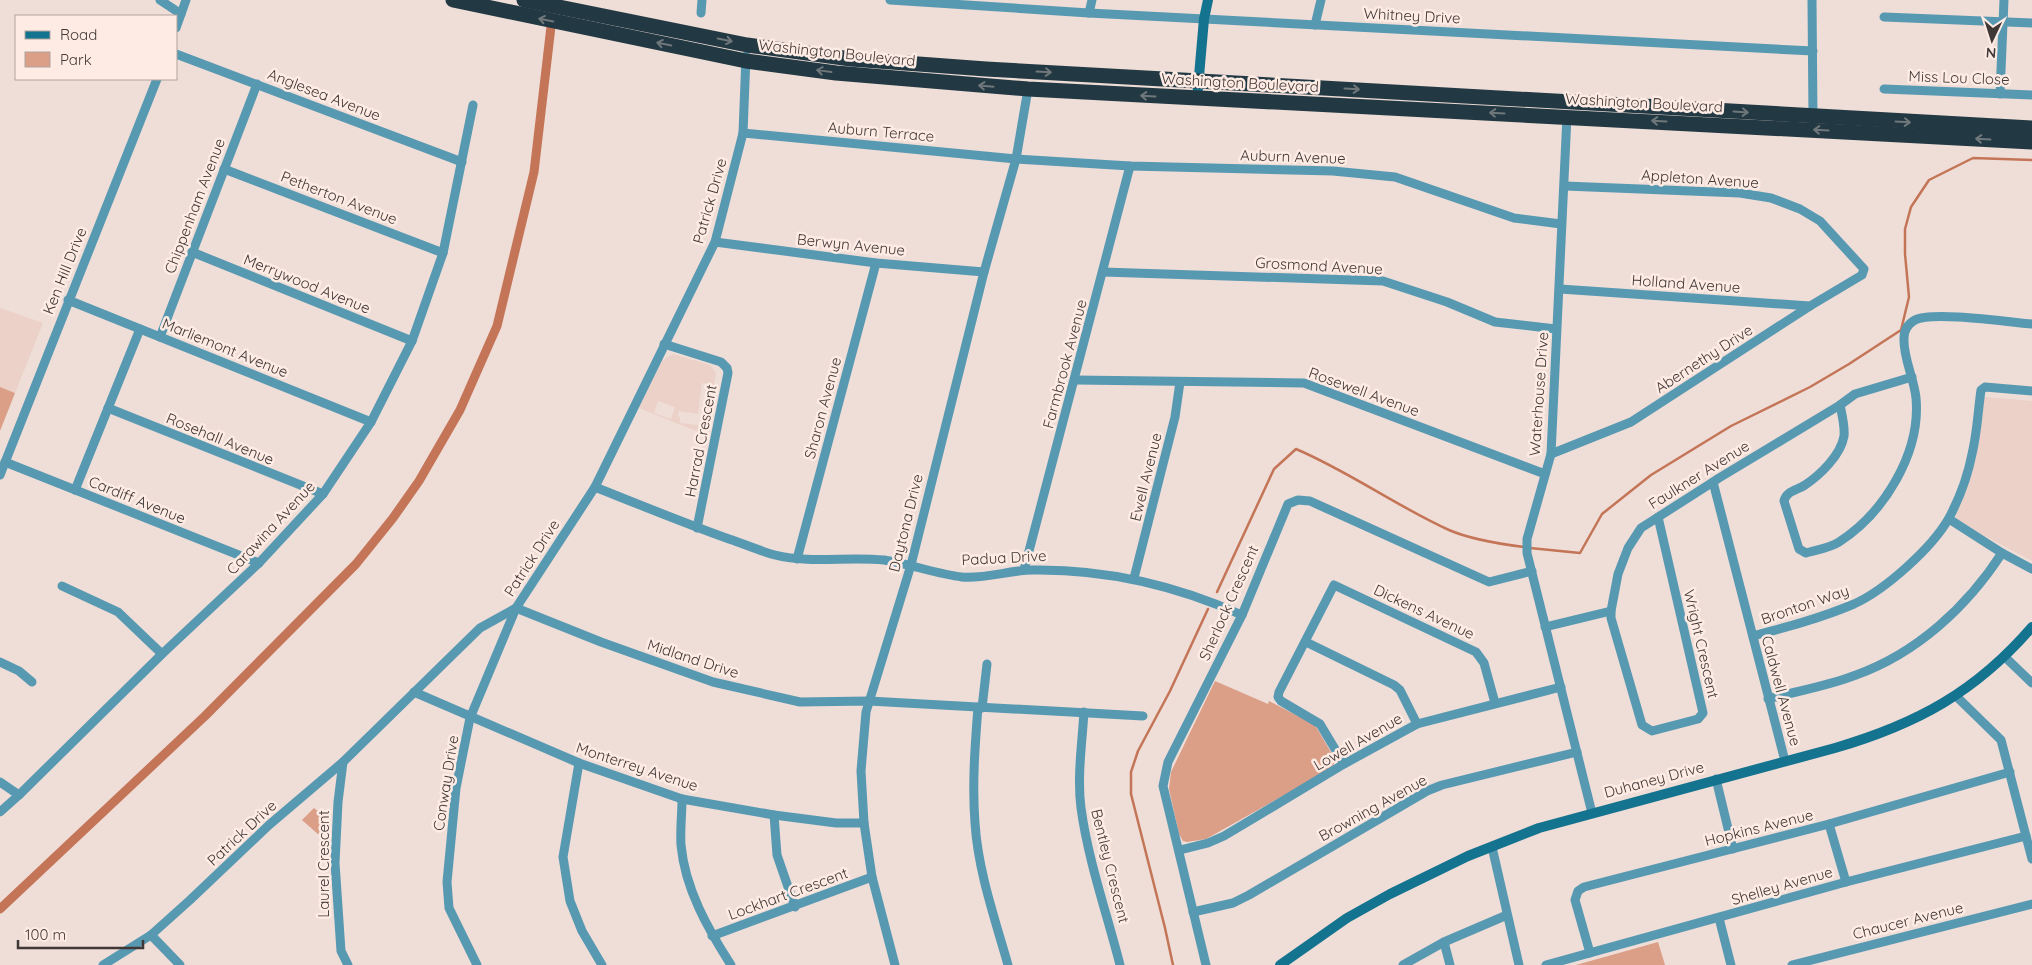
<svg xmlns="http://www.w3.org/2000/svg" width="2032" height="965" font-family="Quicksand,sans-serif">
  <rect width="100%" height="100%" fill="#efddd7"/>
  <g fill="#ebd1c7" fill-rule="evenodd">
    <polygon points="0,308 43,323 15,393 0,387"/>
    <path d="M673,354l37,11 6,8 -10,62 -67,-27 23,-47zM702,383l10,1 -7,48 -7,-1v-6l-18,-2v-6l-2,-1 1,-5 19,3zM658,401l17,6 -4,12 -17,-6z"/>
    <polygon points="1984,397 2032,401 2032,561 1957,521 1955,513"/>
  </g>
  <g fill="#db9e87">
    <polygon points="0,387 15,393 0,431"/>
    <polygon points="1215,681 1268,704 1269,701 1315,725 1332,754 1334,764 1327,771 1206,839 1187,842 1183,841 1179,834 1169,789 1171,772"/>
    <polygon points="314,808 331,822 319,835 302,820"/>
    <polygon points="1658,942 1665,965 1576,965"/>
  </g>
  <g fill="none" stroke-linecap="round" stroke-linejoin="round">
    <g stroke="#c47557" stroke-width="2.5">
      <polyline points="1530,548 1580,553 1602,514 1651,475 1731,426 1810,387 1849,364 1901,330 1909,297 1905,254 1905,229 1911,207 1929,180 1973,158 2032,160"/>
      <path d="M1217,592l57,-123 22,-20c54,23 100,57 153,81 23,10 51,14 75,17"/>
      <polyline points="1173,965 1165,928 1131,794 1131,772 1138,751 1170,691 1208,609"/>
    </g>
    <polyline stroke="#c47557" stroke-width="9" points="0,909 205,716 356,564 393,518 419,481 460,410 497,326 534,172 552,18"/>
    <g stroke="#5899b2" stroke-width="9">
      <polyline points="160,0 181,14"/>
      <polyline points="890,0 1089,13 1813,51"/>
      <polyline points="1812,0 1813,117"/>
      <polyline points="701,13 702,0"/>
      <polyline points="1089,13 1092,0"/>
      <polyline points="1884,17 2032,23"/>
      <polyline points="1315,25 1321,0"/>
      <polyline points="176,28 186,0"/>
      <polyline points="176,54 462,162"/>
      <polyline points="1884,89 2032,95"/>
      <polyline points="2000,94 2004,0"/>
      <polyline points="1567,116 1551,454 1527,539 1527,553 1592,813"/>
      <polyline points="743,133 1016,159 1130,166 1333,171 1395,177 1514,218 1561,224"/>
      <polyline points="224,169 443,253"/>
      <polyline points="715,242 876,263 984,272"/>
      <polyline points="192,252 412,341"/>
      <polyline points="1103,272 1383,281 1447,302 1495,322 1556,329"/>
      <polyline points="1560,289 1810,306"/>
      <polyline points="68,300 371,422"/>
      <polyline points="160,337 257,84"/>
      <polyline points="664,344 721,362 727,368 728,373 697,528"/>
      <polyline points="1075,380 1304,383 1545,474"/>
      <path d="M1840,405c2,10 5,21 4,31 -3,19 -24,39 -39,49 -7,5 -19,6 -21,16l15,48 7,4c10,-3 24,-5 33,-11 45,-29 82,-89 77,-144 -2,-20 -13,-40 -12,-60 0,-8 4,-14 11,-18 17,-9 94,2 117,4"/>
      <polyline points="108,408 323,494"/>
      <polyline points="1551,454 1631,422 1810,306 1862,275 1864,269 1820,221 1800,209 1771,198 1740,193 1565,186"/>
      <polyline points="5,462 259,563"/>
      <polyline points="0,475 157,79"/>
      <polyline points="1713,482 1785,761"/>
      <path d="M595,487c45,18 89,36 134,52 15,5 31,12 46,16 36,9 73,1 109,5 26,4 53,14 78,17 24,2 48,-7 71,-7 74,-1 142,15 209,45"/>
      <polyline points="75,490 140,329"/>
      <polyline points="1658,517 1703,713 1698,719 1652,731 1642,725 1611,618 1611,611 1618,574 1628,548 1641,528 1713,482 1719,478 1840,405 1855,394 1912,377"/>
      <polyline points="1949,519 2002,553 2032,569"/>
      <polyline points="797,559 876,263"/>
      <polyline points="1024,570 1130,166"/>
      <polyline points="1134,578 1175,417 1180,382"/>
      <polyline points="62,586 118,612 162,654"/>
      <polyline points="516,608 601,642 713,682 800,702 869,701 1143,716"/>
      <polyline points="1545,627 1611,611"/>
      <path d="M1753,636c34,-9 68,-18 101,-32 31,-14 78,-56 95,-86 10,-19 19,-43 23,-64 5,-20 6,-43 9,-64l4,-3 47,4"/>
      <polyline points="1306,642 1394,685 1400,690 1417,724"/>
      <polyline points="2005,657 2032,683"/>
      <polyline points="0,662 19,671 32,682"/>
      <polyline points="414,692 579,763 682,799 774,815 836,823 864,823"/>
      <polyline points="1956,696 2001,740 2032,859"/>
      <path d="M1768,699c29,-8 60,-13 88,-24 61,-22 111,-68 146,-122"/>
      <path d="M978,707c-3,39 -6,77 -3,116 3,48 20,96 33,142"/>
      <polyline points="982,708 987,664"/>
      <path d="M1084,712c-2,32 -7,65 -3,96 7,52 26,106 39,157"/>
      <polyline points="343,762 338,802 335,863 341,951 348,965"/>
      <polyline points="579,763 563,857 570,901 582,931 602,965"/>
      <polyline points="1344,764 1320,724 1281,701 1278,697 1279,692 1334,585 1476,652 1484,663 1495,703"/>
      <polyline points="1716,779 1733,849"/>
      <polyline points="0,782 19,795"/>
      <path d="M682,799c0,15 -2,31 -1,46 4,44 27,84 50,120"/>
      <polyline points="0,812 19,795 162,654 259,563 323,494 371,422 412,341 443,253 473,105"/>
      <polyline points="774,815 777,855 795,907"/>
      <polyline points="1829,824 1846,882"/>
      <polyline points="1492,847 1519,965"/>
      <polyline points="1180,850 1208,843 1224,836 1344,764 1417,724 1561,687"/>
      <polyline points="1193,912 1233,903 1249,895 1427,791 1442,785 1577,752"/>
      <polyline points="1719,918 1731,965"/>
      <polyline points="151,935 180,965"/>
      <polyline points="712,936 872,877"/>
      <polyline points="1444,942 1450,965"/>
      <polyline points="1590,953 1575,900 1578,891 1584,887 1829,824 2010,772"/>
      <polyline points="103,965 151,935 190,900 269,825 343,762 480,628 516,608 595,487 715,242 743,133 746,56"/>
      <polyline points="477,965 449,908 447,882 456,788 470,718 516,608"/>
      <polyline points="895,965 872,877 864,823 861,771 866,712 911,565 984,272 1016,159 1028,89"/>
      <polyline points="1206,965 1163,786 1168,762 1242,615 1288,504 1298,500 1310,501 1489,582 1532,571"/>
      <polyline points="1403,965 1444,942 1507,915"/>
      <polyline points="1546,965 1846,882 2026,836"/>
      <polyline points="1792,965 2032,904"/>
    </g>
    <g stroke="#14738f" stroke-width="10">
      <polyline points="1197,99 1204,19 1208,0"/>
      <path d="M1280,965l67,-47 43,-24 78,-38 71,-28 296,-80c82,-24 141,-56 197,-121"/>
    </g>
    <g stroke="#223943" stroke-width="15">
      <polyline points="453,0 746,61 836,73 1028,89 2032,142"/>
      <polyline points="524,0 747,45 851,59 986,69 2032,128"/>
    </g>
  </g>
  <defs><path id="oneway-shaft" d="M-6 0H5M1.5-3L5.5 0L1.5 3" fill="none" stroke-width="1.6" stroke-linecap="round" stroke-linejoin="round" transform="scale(1.25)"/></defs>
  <g stroke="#6f777b">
    <use href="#oneway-shaft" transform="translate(546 20) rotate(-168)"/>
    <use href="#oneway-shaft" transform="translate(725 40) rotate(12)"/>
    <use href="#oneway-shaft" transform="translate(664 44) rotate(-168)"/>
    <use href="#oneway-shaft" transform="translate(824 71) rotate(-172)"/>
    <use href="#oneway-shaft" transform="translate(1044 72) rotate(3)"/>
    <use href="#oneway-shaft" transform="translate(986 86) rotate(-175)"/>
    <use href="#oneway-shaft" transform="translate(1352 89) rotate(3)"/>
    <use href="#oneway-shaft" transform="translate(1148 96) rotate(-177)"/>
    <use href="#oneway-shaft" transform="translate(1741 112) rotate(4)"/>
    <use href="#oneway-shaft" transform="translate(1497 113) rotate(-177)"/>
    <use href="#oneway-shaft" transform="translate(1659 121) rotate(-177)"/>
    <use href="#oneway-shaft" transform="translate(1903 122) rotate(3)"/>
    <use href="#oneway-shaft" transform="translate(1821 130) rotate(-177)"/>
    <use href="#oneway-shaft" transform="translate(1983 139) rotate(-177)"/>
  </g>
  <g text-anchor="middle" stroke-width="5" stroke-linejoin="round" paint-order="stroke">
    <g font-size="15" fill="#403836" stroke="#fdebe4">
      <text transform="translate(1412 16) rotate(3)" y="5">Whitney Drive</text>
      <text transform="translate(837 53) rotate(6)" y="5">Washington Boulevard</text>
      <text transform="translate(1959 78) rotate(2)" y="5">Miss Lou Close</text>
      <text transform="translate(1240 83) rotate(3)" y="5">Washington Boulevard</text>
      <text transform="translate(324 95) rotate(21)" y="5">Anglesea Avenue</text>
      <text transform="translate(1644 103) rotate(3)" y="5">Washington Boulevard</text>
      <text transform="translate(881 132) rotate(5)" y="5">Auburn Terrace</text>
      <text transform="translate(1293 157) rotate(2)" y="5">Auburn Avenue</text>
      <text transform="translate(1700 179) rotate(4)" y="5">Appleton Avenue</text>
      <text transform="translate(339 198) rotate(21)" y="5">Petherton Avenue</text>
      <text transform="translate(710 201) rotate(-74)" y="5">Patrick Drive</text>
      <text transform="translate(195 206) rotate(-69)" y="5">Chippenham Avenue</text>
      <text transform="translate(851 245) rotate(6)" y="5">Berwyn Avenue</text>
      <text transform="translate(1319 266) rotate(3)" y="5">Grosmond Avenue</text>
      <text transform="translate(65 271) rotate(-68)" y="5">Ken Hill Drive</text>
      <text transform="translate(307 284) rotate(22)" y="5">Merrywood Avenue</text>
      <text transform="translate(1686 284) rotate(4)" y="5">Holland Avenue</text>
      <text transform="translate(225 348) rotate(22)" y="5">Marliemont Avenue</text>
      <text transform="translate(1704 359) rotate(-33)" y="5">Abernethy Drive</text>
      <text transform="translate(1065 364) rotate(-75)" y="5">Farmbrook Avenue</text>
      <text transform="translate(1364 392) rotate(20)" y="5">Rosewell Avenue</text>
      <text transform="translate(1539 394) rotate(-86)" y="5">Waterhouse Drive</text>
      <text transform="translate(823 408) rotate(-75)" y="5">Sharon Avenue</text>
      <text transform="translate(220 439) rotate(22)" y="5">Rosehall Avenue</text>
      <text transform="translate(701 441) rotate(-79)" y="5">Harrad Crescent</text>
      <text transform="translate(1699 475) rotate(-32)" y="5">Faulkner Avenue</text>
      <text transform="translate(1146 477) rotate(-76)" y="5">Ewell Avenue</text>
      <text transform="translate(137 500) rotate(22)" y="5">Cardiff Avenue</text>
      <text transform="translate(906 523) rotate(-76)" y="5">Daytona Drive</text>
      <text transform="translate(271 528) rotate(-47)" y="5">Carawina Avenue</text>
      <text transform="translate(532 558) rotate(-57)" y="5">Patrick Drive</text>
      <text transform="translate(1004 558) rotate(-3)" y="5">Padua Drive</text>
      <text transform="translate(1229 603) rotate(-66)" y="5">Sherlock Crescent</text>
      <text transform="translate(1805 605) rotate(-19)" y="5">Bronton Way</text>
      <text transform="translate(1424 612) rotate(25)" y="5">Dickens Avenue</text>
      <text transform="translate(1701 644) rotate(77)" y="5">Wright Crescent</text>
      <text transform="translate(693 659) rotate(18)" y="5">Midland Drive</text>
      <text transform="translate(1781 691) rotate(75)" y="5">Caldwell Avenue</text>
      <text transform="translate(1358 742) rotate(-30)" y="5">Lowell Avenue</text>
      <text transform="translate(637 767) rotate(18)" y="5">Monterrey Avenue</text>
      <text transform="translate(1654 780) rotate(-15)" y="5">Duhaney Drive</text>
      <text transform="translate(446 783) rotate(-81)" y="5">Conway Drive</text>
      <text transform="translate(1373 808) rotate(-29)" y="5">Browning Avenue</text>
      <text transform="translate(1759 828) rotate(-14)" y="5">Hopkins Avenue</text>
      <text transform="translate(242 833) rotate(-43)" y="5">Patrick Drive</text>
      <text transform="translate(324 864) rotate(-90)" y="5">Laurel Crescent</text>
      <text transform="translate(1110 866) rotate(76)" y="5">Bentley Crescent</text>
      <text transform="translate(1782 886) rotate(-16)" y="5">Shelley Avenue</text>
      <text transform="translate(788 894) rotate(-20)" y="5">Lockhart Crescent</text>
      <text transform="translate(1908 921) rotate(-14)" y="5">Chaucer Avenue</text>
    </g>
  </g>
  <rect x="15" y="15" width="162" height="65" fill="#fdebe4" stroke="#b1a39e"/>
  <rect x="25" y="31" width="25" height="8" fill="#14738f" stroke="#b1a39e"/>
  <text x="60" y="40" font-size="15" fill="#403836">Road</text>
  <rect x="25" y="52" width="25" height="15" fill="#db9e87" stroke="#b1a39e"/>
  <text x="60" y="65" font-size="15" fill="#403836">Park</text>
  <g transform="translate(1992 40) rotate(184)" stroke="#fdebe4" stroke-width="4" paint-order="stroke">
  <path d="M0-4L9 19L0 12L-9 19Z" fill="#403836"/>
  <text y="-8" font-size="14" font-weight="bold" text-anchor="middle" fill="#403836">N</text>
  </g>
  <path d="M18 940v8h125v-8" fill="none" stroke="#403836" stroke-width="2.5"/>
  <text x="25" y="940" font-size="15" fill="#403836" stroke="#fdebe4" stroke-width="4" paint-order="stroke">100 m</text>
</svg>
